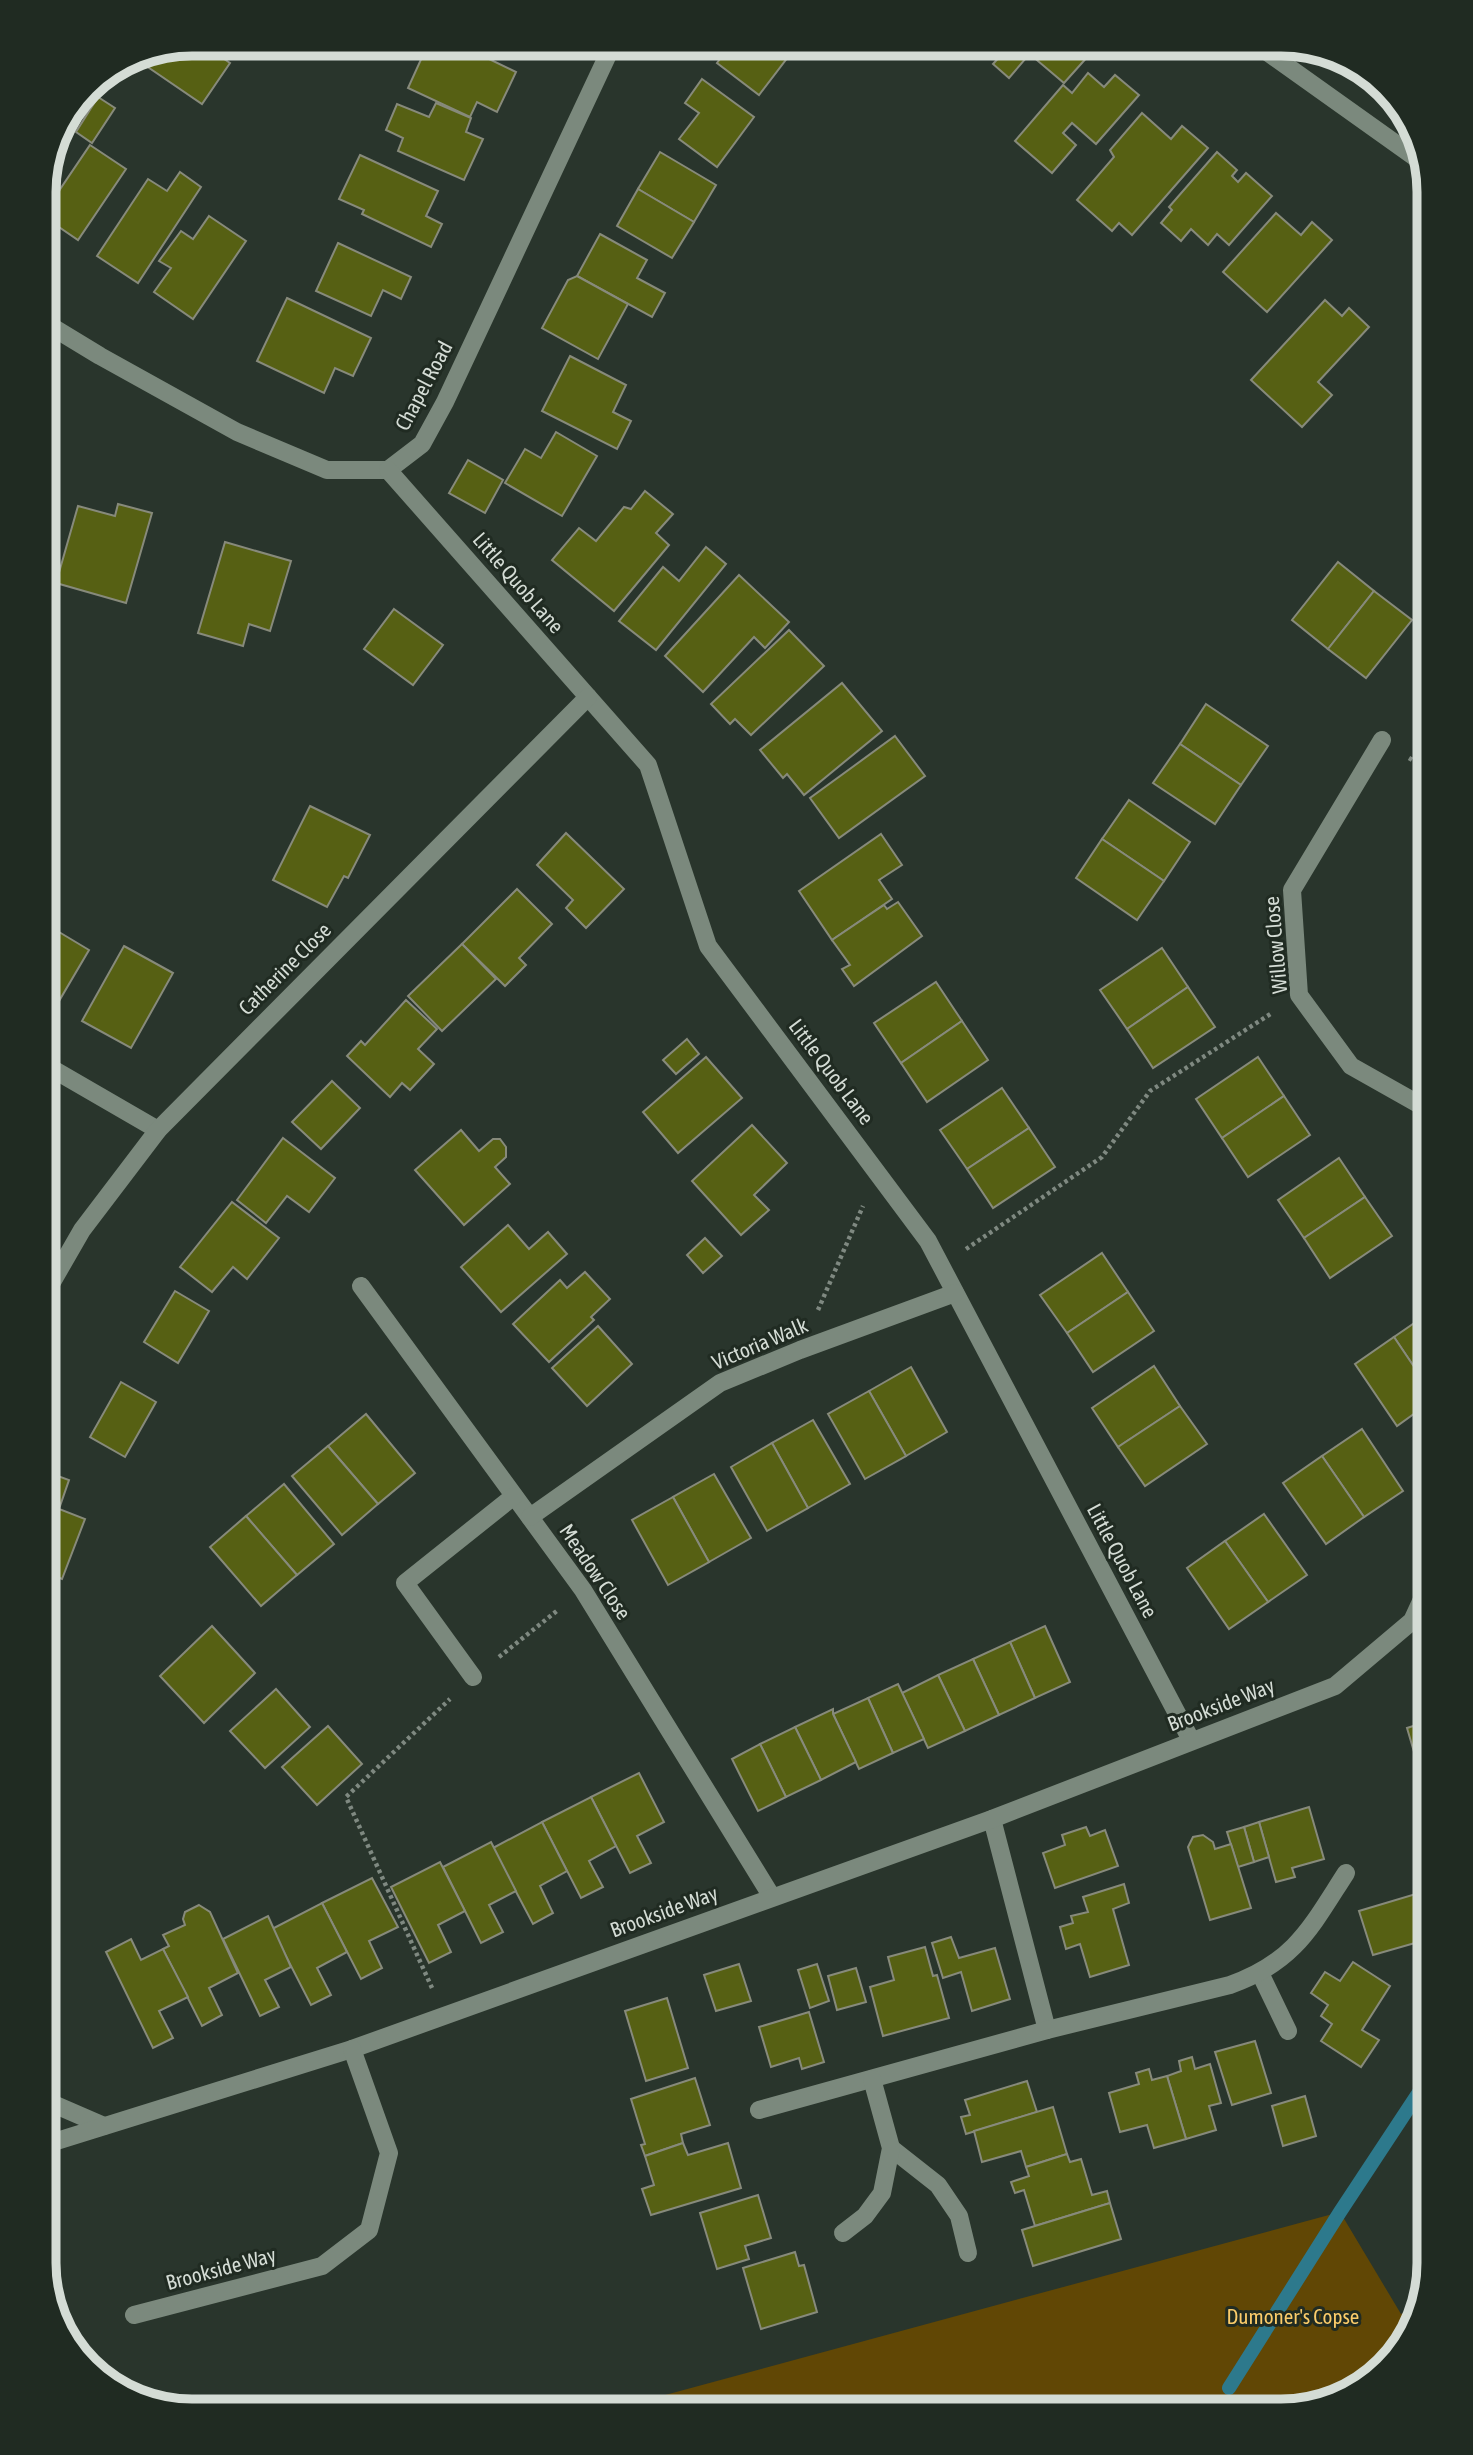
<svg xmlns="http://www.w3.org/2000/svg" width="1473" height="2455" font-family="'Asap Condensed',sans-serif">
  <rect width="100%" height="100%" fill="#29352c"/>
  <polygon fill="#614705" points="1340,2212 1401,2314 1416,2307 1404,2345 1346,2396 1281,2411 606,2411"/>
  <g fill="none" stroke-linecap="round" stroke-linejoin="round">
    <polyline stroke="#2d798c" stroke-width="14" points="1229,2388 1340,2212 1429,2077"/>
  </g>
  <g fill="#566013" stroke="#878a7b" stroke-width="2">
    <polygon points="192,44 202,44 230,63 202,104 136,59 139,54"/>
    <polygon points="227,44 258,44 248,58"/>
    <polygon points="428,44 496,44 489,59 516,72 497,112 477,102 470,117 408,88"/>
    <polygon points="731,44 813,44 804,55 795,48 759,95 717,63"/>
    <polygon points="1011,44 1038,44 1009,78 993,64"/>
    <polygon points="1042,44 1096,44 1098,45 1064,83 1032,56"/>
    <polygon points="1088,73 1104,87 1115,75 1139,95 1096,144 1072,123 1063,133 1076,145 1052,173 1015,141 1063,85 1072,93"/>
    <polygon points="702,79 754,117 717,167 679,139 699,113 685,103"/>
    <polygon points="98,97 115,108 92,143 76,132"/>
    <polygon points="436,103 471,118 466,132 483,139 464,180 398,151 403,138 386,130 397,104 429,117"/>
    <polygon points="73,108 83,115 48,168 55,135"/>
    <polygon points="1142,113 1171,139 1182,126 1208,148 1132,235 1119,223 1112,231 1077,200 1114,157 1110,150"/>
    <polygon points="90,145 126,169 78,240 56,225 58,222 44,213"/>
    <polygon points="660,152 716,185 694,222 638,189"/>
    <polygon points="1217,152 1237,170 1232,176 1238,182 1246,173 1272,196 1229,245 1217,234 1208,245 1191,229 1181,241 1161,223 1172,210 1169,207"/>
    <polygon points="360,155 438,191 426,216 442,224 431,247 362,214 364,210 339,199"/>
    <polygon points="180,172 201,187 138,283 97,256 148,179 167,191"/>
    <polygon points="638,189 694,222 672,258 617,226"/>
    <polygon points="1276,213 1301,235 1312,222 1332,240 1267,312 1223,272"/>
    <polygon points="209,216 246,241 193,319 154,292 171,268 159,261 181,231 193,239"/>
    <polygon points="600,234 647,260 637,278 665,293 652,317 577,276"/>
    <polygon points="338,243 411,277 401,299 383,290 371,316 316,291"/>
    <polygon points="577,276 628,304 598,359 542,328 568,280"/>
    <polygon points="287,298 371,338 353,376 335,368 324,393 257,361"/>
    <polygon points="1325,300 1342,316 1349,308 1369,327 1318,382 1332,395 1302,427 1251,380"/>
    <polygon points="570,356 626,385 613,412 631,421 617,449 542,411"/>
    <polygon points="556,432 597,456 562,516 505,483 525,449 541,458"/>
    <polygon points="468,460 503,480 485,513 449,493"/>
    <polygon points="645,491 673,514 656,533 669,545 614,611 552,560 579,528 596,541 624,507 631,509"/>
    <polygon points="118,504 152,513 126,603 56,583 78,506 115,516"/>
    <polygon points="225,542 291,561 270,631 249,624 243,646 198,633"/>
    <polygon points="706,547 726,564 656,650 619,621 663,567 679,581"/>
    <polygon points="1338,562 1374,591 1328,649 1292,620"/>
    <polygon points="739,575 789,622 765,648 754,637 703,692 665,656"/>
    <polygon points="1374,591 1412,620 1366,678 1328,649"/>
    <polygon points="394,609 443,645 413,685 364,649"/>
    <polygon points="789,630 824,666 751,735 735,719 730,724 711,704"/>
    <polygon points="842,683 882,731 804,795 787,774 783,778 760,750"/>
    <polygon points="1206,704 1268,746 1241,785 1180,744"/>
    <polygon points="895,736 925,776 839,838 810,798"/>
    <polygon points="1180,744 1241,785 1215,824 1153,783"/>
    <polygon points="1129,800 1190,842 1164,881 1102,839"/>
    <polygon points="310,806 370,835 348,878 344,876 327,907 273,880"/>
    <polygon points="566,833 624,889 586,928 566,908 573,900 537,865"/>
    <polygon points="881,834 902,865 879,880 892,899 832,940 799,891"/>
    <polygon points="1102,839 1164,881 1137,920 1076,878"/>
    <polygon points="517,889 552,924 519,958 526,965 505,986 462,944"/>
    <polygon points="898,902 922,936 854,986 842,969 850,965 832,940 884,905 887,909"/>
    <polygon points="44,923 89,950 59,1001 44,992"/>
    <polygon points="462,944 496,979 442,1031 408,996"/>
    <polygon points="124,946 173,973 131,1048 82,1021"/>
    <polygon points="1162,948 1188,987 1127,1029 1100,990"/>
    <polygon points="936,982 962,1021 901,1063 874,1023"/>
    <polygon points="1188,987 1215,1027 1153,1068 1127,1029"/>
    <polygon points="406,1000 437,1029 418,1049 434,1064 410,1090 402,1083 390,1097 347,1056 361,1041 365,1045"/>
    <polygon points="962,1021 988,1060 927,1102 901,1063"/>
    <polygon points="687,1039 699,1054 676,1074 663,1060"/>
    <polygon points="706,1057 742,1098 678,1153 643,1112"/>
    <polygon points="1258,1057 1284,1096 1222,1138 1196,1099"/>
    <polygon points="332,1081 360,1108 321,1149 292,1122"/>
    <polygon points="1002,1088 1029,1128 967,1169 940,1130"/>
    <polygon points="1284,1096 1310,1135 1248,1177 1222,1138"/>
    <polygon points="752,1125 787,1163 754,1195 769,1210 741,1235 692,1181"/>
    <polygon points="1029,1128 1055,1167 993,1208 967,1169"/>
    <polygon points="461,1130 479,1151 493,1139 500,1139 506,1147 506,1157 495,1167 510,1184 464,1225 415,1170"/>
    <polygon points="283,1138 335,1178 309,1212 287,1196 266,1223 237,1200"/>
    <polygon points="1339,1158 1365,1197 1304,1238 1278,1200"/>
    <polygon points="1365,1197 1392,1236 1330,1278 1304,1238"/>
    <polygon points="232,1202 279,1238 247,1279 233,1267 212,1292 180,1267"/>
    <polygon points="508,1225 529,1249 548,1232 567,1254 501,1312 461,1267"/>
    <polygon points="705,1238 722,1256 703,1273 687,1255"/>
    <polygon points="1102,1253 1128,1292 1067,1333 1040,1295"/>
    <polygon points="585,1272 610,1299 591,1317 594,1320 549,1362 513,1324 560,1280 567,1288"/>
    <polygon points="175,1291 209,1311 178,1363 144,1342"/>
    <polygon points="1128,1292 1154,1331 1093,1372 1067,1333"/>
    <polygon points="1429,1313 1429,1389 1394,1337"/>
    <polygon points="598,1326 632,1364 587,1406 552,1368"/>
    <polygon points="1394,1337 1429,1389 1429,1403 1397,1426 1355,1364"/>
    <polygon points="1154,1366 1180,1406 1118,1447 1092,1408"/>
    <polygon points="911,1367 947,1432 906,1456 869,1391"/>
    <polygon points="121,1382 156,1402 125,1457 90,1437"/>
    <polygon points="869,1391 906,1456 865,1479 828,1414"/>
    <polygon points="1180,1406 1207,1444 1145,1486 1118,1447"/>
    <polygon points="366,1414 415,1473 378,1504 328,1446"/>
    <polygon points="813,1420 850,1484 808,1508 772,1443"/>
    <polygon points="1362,1429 1403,1491 1364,1517 1322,1456"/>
    <polygon points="772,1443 808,1508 767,1531 731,1467"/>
    <polygon points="328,1446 378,1504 342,1535 292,1476"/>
    <polygon points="1322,1456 1364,1517 1326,1544 1283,1483"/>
    <polygon points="44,1471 69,1480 59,1509 85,1519 62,1579 44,1572"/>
    <polygon points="714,1474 751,1538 709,1562 673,1497"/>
    <polygon points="284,1484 334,1544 297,1575 246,1516"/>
    <polygon points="673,1497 709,1562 668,1585 632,1520"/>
    <polygon points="1264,1514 1307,1575 1268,1602 1225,1541"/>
    <polygon points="246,1516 297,1575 261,1606 210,1547"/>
    <polygon points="1225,1541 1268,1602 1229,1629 1187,1568"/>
    <polygon points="212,1626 255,1673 204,1723 160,1676"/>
    <polygon points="1045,1626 1070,1682 1035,1698 1010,1642"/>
    <polygon points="1010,1642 1035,1698 999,1715 973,1659"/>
    <polygon points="973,1659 999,1715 965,1731 938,1675"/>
    <polygon points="938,1675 965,1731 928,1748 902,1693"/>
    <polygon points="898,1684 924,1739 893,1753 868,1698"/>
    <polygon points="276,1689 310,1727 265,1768 230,1731"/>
    <polygon points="868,1698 893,1753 859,1769 833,1714"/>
    <polygon points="833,1709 833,1714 856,1762 821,1780 795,1727"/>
    <polygon points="1429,1721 1429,1795 1427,1796 1407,1728"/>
    <polygon points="328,1726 362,1764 317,1805 282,1767"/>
    <polygon points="795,1727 821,1780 786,1797 760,1744"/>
    <polygon points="760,1744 786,1797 758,1811 732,1759"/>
    <polygon points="639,1773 664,1822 637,1836 651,1863 630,1873 591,1797"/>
    <polygon points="591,1797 616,1846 589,1861 603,1887 581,1898 542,1822"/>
    <polygon points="1309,1807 1324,1859 1292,1868 1295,1877 1276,1882 1259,1822"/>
    <polygon points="542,1822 567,1871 540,1886 553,1913 533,1924 493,1848"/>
    <polygon points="1259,1822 1269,1857 1254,1862 1244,1827"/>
    <polygon points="1086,1827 1090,1836 1105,1830 1118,1866 1055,1888 1043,1853 1065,1845 1062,1835"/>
    <polygon points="1244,1827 1254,1862 1238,1867 1227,1832"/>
    <polygon points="1203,1835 1213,1842 1215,1849 1231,1844 1251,1908 1210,1920 1188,1847 1193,1837"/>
    <polygon points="491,1842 516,1891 489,1905 503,1932 481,1943 443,1867"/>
    <polygon points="440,1862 465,1911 438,1925 451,1952 429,1963 391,1887"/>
    <polygon points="372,1878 398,1927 369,1941 382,1968 361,1979 322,1903"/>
    <polygon points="1124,1884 1129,1903 1113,1909 1129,1965 1090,1977 1080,1944 1066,1949 1060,1927 1073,1923 1071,1916 1088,1912 1083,1897"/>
    <polygon points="1429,1890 1429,1939 1373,1955 1359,1911"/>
    <polygon points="322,1903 347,1952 317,1968 331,1995 311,2005 272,1929"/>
    <polygon points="199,1905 210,1912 238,1973 209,1988 222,2015 202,2026 163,1949 169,1946 163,1935 185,1925 183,1919 185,1912"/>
    <polygon points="268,1916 291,1967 265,1980 279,2007 260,2016 223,1939"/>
    <polygon points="951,1937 959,1958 995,1948 1010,1999 972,2011 961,1972 943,1978 932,1943"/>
    <polygon points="131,1939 141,1960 163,1949 188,1997 159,2011 173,2038 153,2048 106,1952"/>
    <polygon points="925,1947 933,1976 937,1975 949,2018 883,2036 870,1987 894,1980 888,1957"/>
    <polygon points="1353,1962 1390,1986 1362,2030 1379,2040 1361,2067 1321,2041 1332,2024 1321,2016 1328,2005 1311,1993 1325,1972 1340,1981"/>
    <polygon points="739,1964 751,2001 716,2011 704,1975"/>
    <polygon points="817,1964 829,2001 810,2008 798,1970"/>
    <polygon points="856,1968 866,2002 837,2010 828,1976"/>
    <polygon points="667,1998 688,2068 646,2081 625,2011"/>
    <polygon points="809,2012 824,2062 802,2069 799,2058 771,2067 759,2027"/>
    <polygon points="1255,2041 1271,2093 1232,2105 1215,2052"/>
    <polygon points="1192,2057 1195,2069 1210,2064 1221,2103 1209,2106 1216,2130 1186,2139 1167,2076 1181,2071 1179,2061"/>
    <polygon points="1149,2069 1152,2080 1167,2076 1186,2139 1154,2148 1147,2125 1120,2132 1109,2093 1139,2084 1136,2073"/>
    <polygon points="695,2078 710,2125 681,2134 683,2143 645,2156 641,2145 645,2144 631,2099"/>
    <polygon points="1027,2081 1037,2112 966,2134 961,2117 970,2115 965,2100"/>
    <polygon points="1305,2096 1316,2136 1283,2146 1272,2106"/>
    <polygon points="1053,2107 1067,2154 1026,2167 1021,2151 982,2162 974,2131"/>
    <polygon points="683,2143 688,2155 728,2143 741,2188 651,2215 642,2189 654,2185 645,2156"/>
    <polygon points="1067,2154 1070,2162 1081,2159 1092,2195 1107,2191 1110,2203 1035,2226 1024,2190 1015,2193 1011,2182 1029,2176 1026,2167"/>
    <polygon points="758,2195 771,2238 745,2246 749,2259 717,2269 700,2213"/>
    <polygon points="1110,2203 1121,2239 1033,2266 1022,2230"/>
    <polygon points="795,2252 799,2266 804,2265 817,2312 761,2329 743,2268"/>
  </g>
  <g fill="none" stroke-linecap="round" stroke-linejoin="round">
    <g stroke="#7f8981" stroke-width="4.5" stroke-dasharray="3.5 3.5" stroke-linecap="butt">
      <polyline points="1409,758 1429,770"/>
      <polyline points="966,1249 1102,1157 1150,1091 1272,1013"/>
      <polyline points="818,1310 863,1206"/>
      <polyline points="499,1657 558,1610"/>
      <polyline points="432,1988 346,1797 450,1699"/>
    </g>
    <g stroke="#7b897d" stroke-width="18">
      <polyline points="1256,44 1423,163"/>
      <polyline points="44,322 100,356 237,432 327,470 388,470 422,444 445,402 613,44"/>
      <polyline points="388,470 648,765 708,946 928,1241 1191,1740"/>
      <polyline points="1382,740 1292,890 1299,995 1351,1066 1429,1110"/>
      <polyline points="44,1064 158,1130"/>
      <polyline points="361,1286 583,1590 772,1897"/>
      <polyline points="44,1296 82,1230 158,1130 588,697"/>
      <polyline points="530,1517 720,1383 800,1350 955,1293"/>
      <polyline points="473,1677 405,1583 514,1496"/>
      <polyline points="992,1819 1047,2030"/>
      <polyline points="1260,1973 1288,2031"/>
      <polyline points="44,2100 104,2126"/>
      <path d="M759,2110l288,-80 183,-45c65,-23 81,-58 116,-112"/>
      <polyline points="44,2145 352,2049 992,1819 1335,1686 1412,1621 1429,1584"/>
      <polyline points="891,2148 938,2185 959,2216 968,2253"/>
      <polyline points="843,2233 865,2216 882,2193 891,2148 872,2079"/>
      <polyline points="134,2315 322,2266 369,2230 389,2153 352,2049"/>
    </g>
  </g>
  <g text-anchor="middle" stroke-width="6" stroke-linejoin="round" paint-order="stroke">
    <g font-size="21" fill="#d4dcd5" stroke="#202b22">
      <text transform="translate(424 386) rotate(-62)" y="7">Chapel Road</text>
      <text transform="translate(518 583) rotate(49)" y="7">Little Quob Lane</text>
      <text transform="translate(1276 945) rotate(-95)" y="7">Willow Close</text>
      <text transform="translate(285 969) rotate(-45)" y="7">Catherine Close</text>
      <text transform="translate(831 1072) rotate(53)" y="7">Little Quob Lane</text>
      <text transform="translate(760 1344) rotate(-23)" y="7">Victoria Walk</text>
      <text transform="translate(1122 1561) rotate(62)" y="7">Little Quob Lane</text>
      <text transform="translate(595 1572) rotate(56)" y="7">Meadow Close</text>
      <text transform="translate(1221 1705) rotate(-21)" y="7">Brookside Way</text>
      <text transform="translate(664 1912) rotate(-20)" y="7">Brookside Way</text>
      <text transform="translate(221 2269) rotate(-15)" y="7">Brookside Way</text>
    </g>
    <g font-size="21" fill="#fbcc6a" stroke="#202b22">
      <text x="1293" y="2324">Dumoner's Copse</text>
    </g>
  </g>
  <path d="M0 0H1473V2455H0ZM192 56H1281A136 136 0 0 1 1417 192V2263A136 136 0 0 1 1281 2399H192A136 136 0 0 1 56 2263V192A136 136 0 0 1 192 56Z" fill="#202b22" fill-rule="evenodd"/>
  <path fill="none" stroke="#d4dcd5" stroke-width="9" d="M192 56H1281A136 136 0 0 1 1417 192V2263A136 136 0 0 1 1281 2399H192A136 136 0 0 1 56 2263V192A136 136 0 0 1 192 56Z"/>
</svg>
